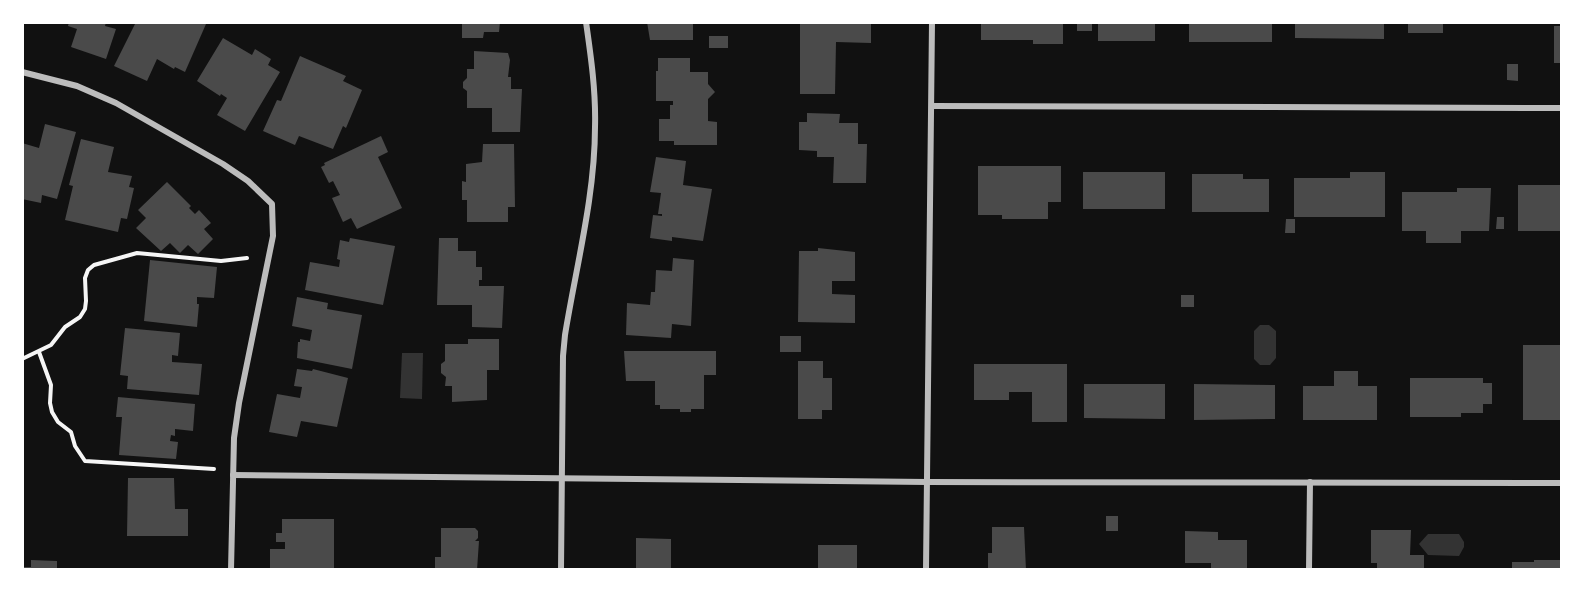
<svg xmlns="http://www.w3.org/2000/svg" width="1584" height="592" font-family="'PT Sans',sans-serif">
  <rect width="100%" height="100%" fill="#111"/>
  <g fill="#333">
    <polygon points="1260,325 1269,325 1276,331 1276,358 1270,365 1260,365 1254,359 1254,331"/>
    <polygon points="402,353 423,353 422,399 400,398"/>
    <polygon points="1428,534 1459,534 1464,542 1464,547 1459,556 1428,555 1419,544"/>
  </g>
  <g fill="#4a4a4a">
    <polygon points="69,22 106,22 105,26 116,29 106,59 71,47 77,29 68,26"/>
    <polygon points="136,22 203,22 206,24 185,72 175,67 174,69 157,59 147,81 114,66"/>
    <polygon points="462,22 500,22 499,32 484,32 483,38 462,38"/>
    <polygon points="647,22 693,22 693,40 650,40"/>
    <polygon points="800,22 871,22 871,43 836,42 835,94 800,94"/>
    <polygon points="981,22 1063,22 1063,44 1033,44 1033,40 981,40"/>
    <rect x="1077" y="22" width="15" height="9"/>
    <rect x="1098" y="22" width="57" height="19"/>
    <rect x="1189" y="22" width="83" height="20"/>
    <polygon points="1295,22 1384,22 1384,39 1295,38"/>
    <rect x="1408" y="22" width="35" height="11"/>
    <rect x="1554" y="26" width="8" height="37"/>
    <rect x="709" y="36" width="19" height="12"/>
    <polygon points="223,38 252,55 255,49 271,59 268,65 280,72 245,131 217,115 227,98 221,94 220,96 197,81"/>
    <polygon points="474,51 508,53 510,60 508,77 511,77 511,89 522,89 520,132 492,132 492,108 467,108 467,91 463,88 463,82 467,78 467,69 474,69"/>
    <polygon points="300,56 346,76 343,81 362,90 346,128 343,126 333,149 299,136 295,145 263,131 277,100 281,101"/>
    <polygon points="658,58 690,58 690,72 708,72 708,84 715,92 708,99 708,121 717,122 717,145 674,145 674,141 659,141 659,119 670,119 670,105 673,105 673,101 656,101 656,71 658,71"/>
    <polygon points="1507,64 1518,64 1518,81 1507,80"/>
    <polygon points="807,113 840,114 839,123 858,123 858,144 867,144 866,183 833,183 834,157 817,157 817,151 799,150 799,122 807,122"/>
    <polygon points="45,124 76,132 57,199 42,195 41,203 22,199 22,143 39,148"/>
    <polygon points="381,136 388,152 378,157 402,208 357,229 351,218 343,222 332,198 340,195 333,181 329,183 321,167 325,165 324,163"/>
    <polygon points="81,139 114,147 108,172 132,176 129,187 134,188 127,219 121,218 118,232 65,220 73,186 69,185"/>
    <polygon points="483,144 514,144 515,207 508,207 508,222 467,222 467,200 462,200 462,181 466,182 466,164 482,162"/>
    <polygon points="656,157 686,161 683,185 712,189 703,241 672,237 672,241 650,238 653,215 662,216 662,214 658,214 661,193 650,192"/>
    <polygon points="978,166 1061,166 1061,202 1048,202 1048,219 1002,219 1002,215 978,215"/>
    <rect x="1083" y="172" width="82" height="37"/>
    <polygon points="1350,172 1385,172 1385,217 1294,217 1294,178 1350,178"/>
    <polygon points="1192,174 1243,174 1243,179 1269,179 1269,212 1192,212"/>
    <polygon points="167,182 191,206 189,208 195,214 199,210 211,223 204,229 213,239 198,254 188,245 180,253 170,243 161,251 136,228 146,218 138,210"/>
    <rect x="1518" y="185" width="44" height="46"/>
    <polygon points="1457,188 1491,188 1489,231 1461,231 1461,243 1426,243 1426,231 1402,231 1402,192 1457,192"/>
    <polygon points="1497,217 1504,217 1504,229 1496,229"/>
    <polygon points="1286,219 1295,219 1295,233 1285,233"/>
    <polygon points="350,238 395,246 383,305 305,290 310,262 339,267 340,260 337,259 340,240 349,242"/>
    <polygon points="439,238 458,238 458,251 476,251 476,267 482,267 482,280 479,280 479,286 504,286 502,328 472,327 472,305 437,305"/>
    <polygon points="818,248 855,252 855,281 832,281 832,294 855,295 855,323 798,322 799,251 818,251"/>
    <polygon points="673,258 694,260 691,326 672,324 671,338 626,335 627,303 650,305 651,292 655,292 656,270 672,271"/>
    <polygon points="150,260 217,267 214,298 197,297 197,304 199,304 197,327 144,321"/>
    <rect x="1181" y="295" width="13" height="12"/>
    <polygon points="297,297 328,303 327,309 362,315 352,369 297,358 298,342 300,342 300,339 310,341 312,330 292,326"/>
    <polygon points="125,328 180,333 178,356 172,355 172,362 202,364 199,395 127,389 128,376 120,375"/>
    <rect x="780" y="336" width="21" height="16"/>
    <polygon points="468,339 499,339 499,370 487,370 487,400 452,402 452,386 445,386 446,377 441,373 441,364 445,361 445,344 468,344"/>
    <rect x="1523" y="345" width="39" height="75"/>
    <polygon points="624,351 716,351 716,375 704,375 704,409 691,409 691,412 680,412 680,409 660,409 660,405 655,405 655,381 626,381"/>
    <polygon points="798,361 823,361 823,378 832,378 832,410 822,410 822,419 798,419"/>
    <polygon points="974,364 1067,364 1067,422 1032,422 1032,392 1009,392 1009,400 974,400"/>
    <polygon points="297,369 312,371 313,369 348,378 337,427 301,421 297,437 269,432 277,394 300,398 302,387 294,386"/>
    <polygon points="1334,371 1358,371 1358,386 1377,386 1377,420 1303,420 1303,386 1334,386"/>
    <polygon points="1410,378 1483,378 1483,383 1492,383 1492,404 1483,404 1483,413 1461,413 1461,417 1410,417"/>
    <polygon points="1084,384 1165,384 1165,419 1084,418"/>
    <polygon points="1194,384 1275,385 1275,419 1194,420"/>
    <polygon points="118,397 195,404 193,431 175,429 175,436 171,435 170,441 178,442 176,459 119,455 122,417 116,417"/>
    <polygon points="128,478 174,478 175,509 188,509 188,536 127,536"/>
    <rect x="1106" y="516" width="12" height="15"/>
    <polygon points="282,519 334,519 334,570 270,570 270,549 285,549 285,542 276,542 276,533 282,533"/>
    <polygon points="992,527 1024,527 1026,570 988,570 988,553 992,553"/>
    <polygon points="441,528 475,528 478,531 478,538 475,541 479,541 477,570 435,570 435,557 441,557"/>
    <polygon points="1371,530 1411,530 1410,555 1424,555 1424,570 1377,570 1377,563 1371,563"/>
    <polygon points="1185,531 1218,532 1218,540 1247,540 1247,570 1211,570 1211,563 1185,563"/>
    <polygon points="636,538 671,539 671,570 636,570"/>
    <rect x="818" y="545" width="39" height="25"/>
    <polygon points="31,560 57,561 57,570 22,570 22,567 31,567"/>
    <polygon points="1534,560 1562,560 1562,570 1512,570 1512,562 1534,562"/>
  </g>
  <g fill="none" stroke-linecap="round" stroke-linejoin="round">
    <g stroke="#f5f5f5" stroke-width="4">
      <polyline points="39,352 51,385 50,403 52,412 58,422 71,432 75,446 85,461 214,469"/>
      <polyline points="22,359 51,345 65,327 80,317 85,309 86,301 85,278 88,270 94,265 137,253 221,261 247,258"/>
    </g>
    <g stroke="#bcbcbc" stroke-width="6">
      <polyline points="22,72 77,86 116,103 223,164 248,181 272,204 273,236 239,403 234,438 231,570"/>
      <polyline points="932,106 1562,108"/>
      <polyline points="233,475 927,482 1562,483"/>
      <path d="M561,570l2,-214 2,-21c11,-68 30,-139 30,-208 1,-35 -4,-70 -9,-105"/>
      <polyline points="926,570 932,22"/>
      <polyline points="1309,570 1310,482"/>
    </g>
  </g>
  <rect width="1584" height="592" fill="none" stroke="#ffffff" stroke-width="48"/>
</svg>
